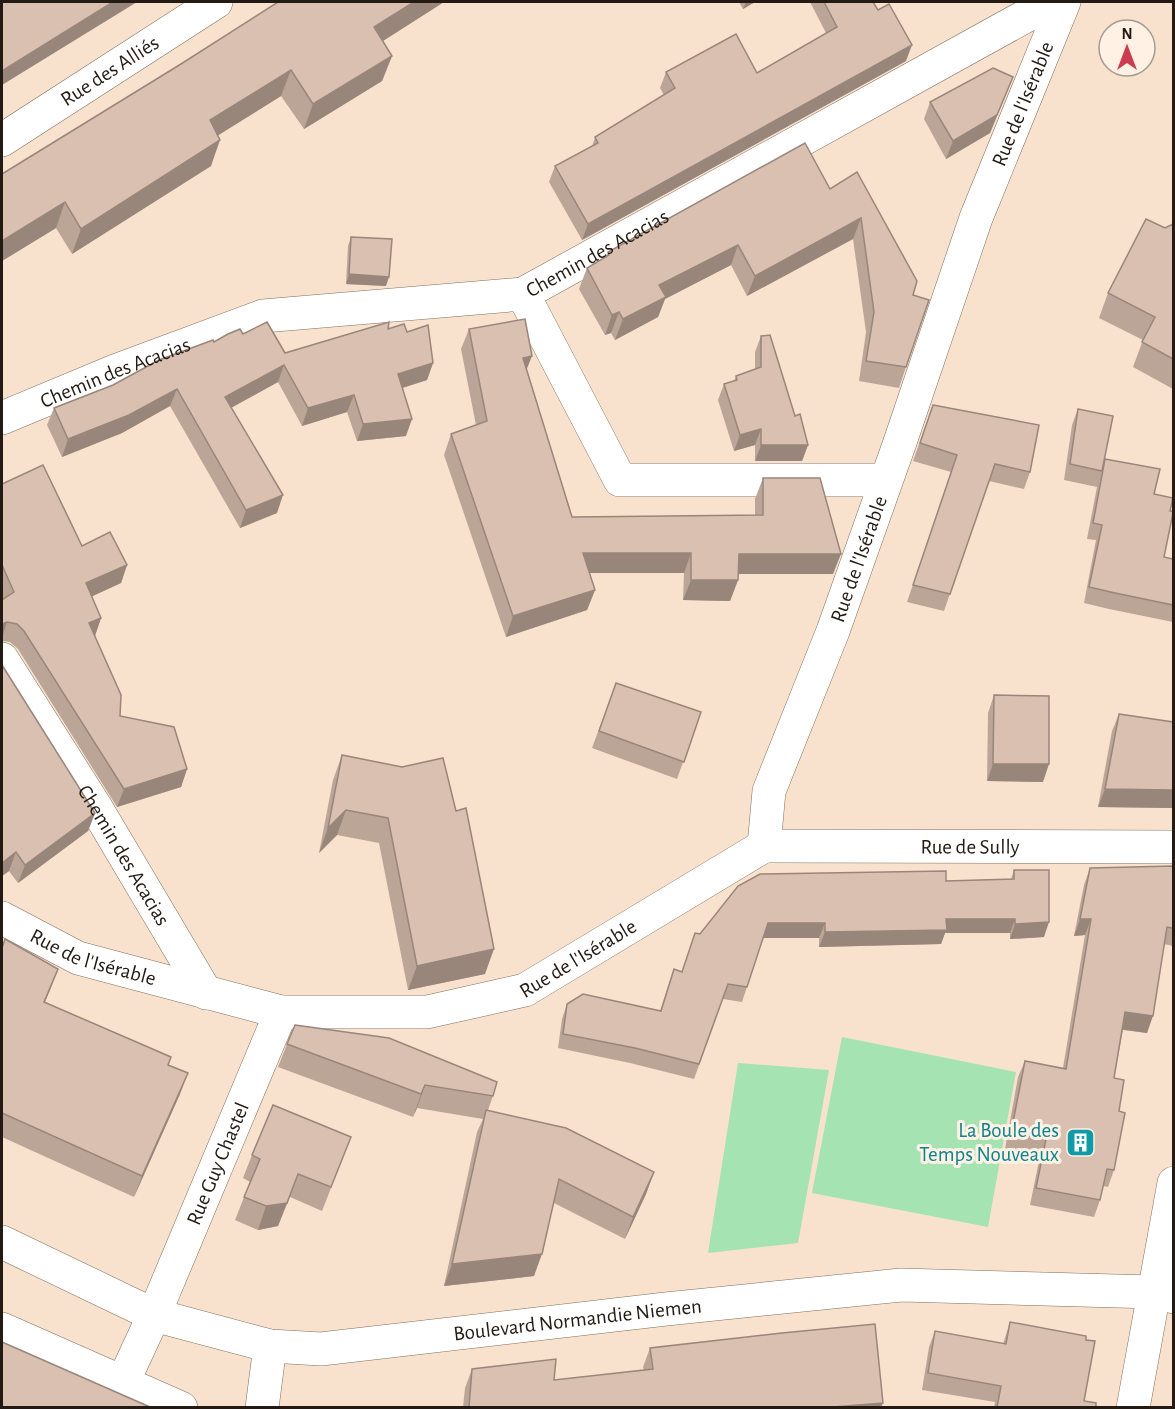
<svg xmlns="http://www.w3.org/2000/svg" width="1175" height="1409" font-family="'Alegreya Sans',sans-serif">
  <rect width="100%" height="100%" fill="#f8e2cd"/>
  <g fill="#a5e3b2">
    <polygon points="842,1037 1016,1072 988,1227 812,1193"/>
    <polygon points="738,1063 829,1070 798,1243 708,1253"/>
  </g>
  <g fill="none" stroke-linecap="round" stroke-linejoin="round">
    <defs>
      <g id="minor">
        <polyline points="523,294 620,480 886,480"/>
        <path id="s1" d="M2,418l113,-47 148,-55 260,-22 528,-292"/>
        <path id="s2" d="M2,659l93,147 111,187"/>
        <path id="s3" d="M764,846l5,-55 64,-160 66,-186 77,-227 88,-216"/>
        <path id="s4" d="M764,846l410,1"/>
        <path id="s5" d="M2,918l76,40 203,54h146l98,-22 239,-144"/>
        <polyline points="2,1329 181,1408"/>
        <path id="s6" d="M123,1382l31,-67 127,-303"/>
        <polyline points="262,1408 270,1346"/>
        <polyline points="1133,1408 1174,1183"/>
      </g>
      <g id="tertiary">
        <path id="s7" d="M2,140l214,-138"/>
        <path id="s8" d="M2,1242l152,73 116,31 51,3 345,-40 235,-24 253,7 20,5"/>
      </g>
    </defs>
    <use href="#minor" stroke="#836f5d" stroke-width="34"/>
    <use href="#tertiary" stroke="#836f5d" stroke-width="34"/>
    <use href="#minor" stroke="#fff" stroke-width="33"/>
    <use href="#tertiary" stroke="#fff" stroke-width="33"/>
  </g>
  <g fill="#bba597">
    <polygon points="278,2 444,2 383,41 392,56 382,81 304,129 281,96 218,135 211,166 72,254 56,228 2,261 2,174 181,64"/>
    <polygon points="739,2 755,2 743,9"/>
    <polygon points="810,2 873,2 906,61 582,240 549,182 555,166 592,147 595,137 664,95 660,88 666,72 757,73 826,33"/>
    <polygon points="1006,94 990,133 946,159 924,119 930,102"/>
    <polygon points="857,172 913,295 906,367 899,388 859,381 866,332 853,239 747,296 731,265 665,299 658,317 615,340 611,333 605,335 579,289 587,268 606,257 608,252 830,189"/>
    <polygon points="1173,224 1173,389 1133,367 1143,340 1099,318 1108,293 1165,228"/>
    <polygon points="351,237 386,286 346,284 348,246"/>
    <polygon points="388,329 407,332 433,363 427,380 403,388 406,436 357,441 347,412 302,426 278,382 231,408 277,513 240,528 170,406 122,433 62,457 47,425 54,408 113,385 214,342 243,334 285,353"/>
    <polygon points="469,329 527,370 572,517 755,515 755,499 763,478 833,574 738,574 738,580 730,601 683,600 684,573 589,573 595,590 587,610 506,637 444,455 451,434 476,425 461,349"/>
    <polygon points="761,336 795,416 808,445 802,461 755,461 755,445 734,451 718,400 724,384 734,381 736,376 755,369 755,352"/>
    <polygon points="933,405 1030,472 1024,489 989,481 944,611 907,602 951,472 913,461"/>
    <polygon points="1078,409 1105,460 1154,494 1170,511 1164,557 1173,559 1173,622 1109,609 1084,603 1096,540 1087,539 1097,487 1064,480 1072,425"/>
    <polygon points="2,484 82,546 127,565 121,583 92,596 101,618 95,635 120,716 187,769 181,787 117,807 18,649 10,642 2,641"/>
    <polygon points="2,665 95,813 88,831 18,883 9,871 2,876"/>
    <polygon points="616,683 701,712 677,779 592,748"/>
    <polygon points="994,695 1043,782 987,781 988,713"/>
    <polygon points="1119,714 1173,722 1173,808 1098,807 1112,731"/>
    <polygon points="342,755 402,767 485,974 408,990 379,843 337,835 319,853 333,780"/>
    <polygon points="1173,866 1173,946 1164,944 1147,1033 1123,1030 1114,1078 1119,1111 1114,1170 1108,1187 1103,1186 1100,1200 1094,1217 1030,1205 1040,1156 1005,1149 1018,1077 1025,1061 1063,1068 1085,935 1074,936 1084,885 1090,868"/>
    <polygon points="1014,870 1044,937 1010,939 1010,933 945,933 941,944 819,947 819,938 763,938 742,1002 723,999 694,1079 630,1063 558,1048 562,1019 567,1004 660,1011 674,969 681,972 700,934 946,881 1011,879"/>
    <polygon points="2,948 58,969 45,1002 168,1065 180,1094 134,1197 2,1137"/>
    <polygon points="287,1044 493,1096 488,1110 654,1172 646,1194 625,1239 554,1203 534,1276 444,1286 477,1132 483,1119 417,1108 413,1117 278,1067"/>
    <polygon points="252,1155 342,1160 322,1211 290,1197 278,1226 258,1230 235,1220 250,1182 243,1178"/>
    <polygon points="1010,1322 1084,1401 1096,1407 994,1407 995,1402 922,1390 929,1347 935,1331 1003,1344"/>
    <polygon points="650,1348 881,1407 463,1407 465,1388 472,1369 554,1380 644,1370 643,1367"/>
  </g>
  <g fill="#99867b">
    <polygon points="113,2 137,2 2,85 2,71"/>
    <polygon points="414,2 444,2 364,53 374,27"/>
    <polygon points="746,2 755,2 743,9"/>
    <polygon points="912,45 906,61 582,240 588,224"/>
    <polygon points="392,56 382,81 304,129 313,104"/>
    <polygon points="291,70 281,96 201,146 210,120"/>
    <polygon points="1013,77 990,133 946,159 953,141"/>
    <polygon points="220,140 211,166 72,254 81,229"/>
    <polygon points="65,202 56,228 2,261 2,241"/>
    <polygon points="861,218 853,239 747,296 755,276"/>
    <polygon points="738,245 731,265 665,299 658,317 615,340 623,319 659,285"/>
    <polygon points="349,274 389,277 386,286 346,284"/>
    <polygon points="619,312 611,333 605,335 612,315"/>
    <polygon points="532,356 524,376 523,358"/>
    <polygon points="433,363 427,380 392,391 398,374"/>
    <polygon points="284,365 278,382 218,415 225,397"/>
    <polygon points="177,389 170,406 122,433 62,457 68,439"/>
    <polygon points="354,395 347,412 302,426 308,408"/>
    <polygon points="412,419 406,436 357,441 363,424"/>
    <polygon points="761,429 755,445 734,451 740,435"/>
    <polygon points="761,445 808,445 802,461 755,461"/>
    <polygon points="283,495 277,513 240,528 246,510"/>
    <polygon points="583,553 691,553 684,573 576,573"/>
    <polygon points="739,554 841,554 833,574 732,574"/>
    <polygon points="127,565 121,583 80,602 86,583"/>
    <polygon points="691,580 738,580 730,601 683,600"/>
    <polygon points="595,590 587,610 506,637 513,616"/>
    <polygon points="101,618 95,636 89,623"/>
    <polygon points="7,622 2,638 2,624"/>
    <polygon points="993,764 1049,764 1043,782 987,781"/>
    <polygon points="187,769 181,787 117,807 124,789"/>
    <polygon points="1105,789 1173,790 1173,808 1098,807"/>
    <polygon points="346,810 337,835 319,853 328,828"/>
    <polygon points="95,813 88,831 18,883 25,865"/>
    <polygon points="16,852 9,871 2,876 2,863"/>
    <polygon points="946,919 1015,919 1010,933 945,933 941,944 819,947 825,932"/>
    <polygon points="1080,919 1091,919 1085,935 1074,936"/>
    <polygon points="1049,922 1044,937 1010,939 1015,924"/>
    <polygon points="768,923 825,923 819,938 762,938"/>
    <polygon points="494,949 485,974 408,990 417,966"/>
    <polygon points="58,969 50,990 36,1023 44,1002"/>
    <polygon points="1125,1012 1153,1016 1147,1033 1119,1029"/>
    <polygon points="188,1073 180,1094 134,1197 142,1176"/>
    <polygon points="425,1085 417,1108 413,1117 421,1094"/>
    <polygon points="654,1172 646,1194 625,1239 633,1217"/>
    <polygon points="298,1174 278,1226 258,1230 266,1206"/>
    <polygon points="542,1254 534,1276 444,1286 452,1264"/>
    <polygon points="883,1403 881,1407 833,1407"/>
  </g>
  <g fill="#dac0b0" stroke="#99867b" stroke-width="1.5">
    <polygon points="2,2 113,2 2,71"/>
    <polygon points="278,2 414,2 374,27 392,56 313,104 291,70 210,120 220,140 81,229 65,202 2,241 2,174 181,64"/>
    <polygon points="824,2 873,2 878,10 889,4 912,45 588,224 555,166 598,143 595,137 675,88 666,72 736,34 757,73 837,27"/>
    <polygon points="993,68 1013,77 997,115 953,141 930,102"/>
    <polygon points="805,143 830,189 857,172 917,281 913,295 929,300 906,367 866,361 874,312 861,218 755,276 738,245 659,285 666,297 623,319 619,312 612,315 587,268 609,255 608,252"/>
    <polygon points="1146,219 1165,228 1173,224 1173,359 1142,342 1155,317 1108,293"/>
    <polygon points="351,237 392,239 389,277 349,274"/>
    <polygon points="525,319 532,356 523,358 572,517 763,515 763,478 820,478 841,554 739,554 738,580 691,580 691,553 583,553 595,590 513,616 451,434 487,421 469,329"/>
    <polygon points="267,322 285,353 389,322 388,329 404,324 407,332 428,325 433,363 398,374 412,419 363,424 354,395 308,408 284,365 225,397 283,495 246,510 177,389 129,415 68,439 54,408 113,385 159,360 213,340 214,342 228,334 240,329 243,334"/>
    <polygon points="770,335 795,416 800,414 808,445 761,445 761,429 740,435 724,384 737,380 736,376 761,367 761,336"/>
    <polygon points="933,405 1039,425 1030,472 995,464 950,594 913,585 957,455 920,443"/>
    <polygon points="1078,409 1113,416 1102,471 1070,464"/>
    <polygon points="1105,459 1160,469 1154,494 1173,498 1170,511 1173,511 1173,513 1164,557 1173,559 1173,605 1115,593 1089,587 1102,525 1093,523"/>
    <polygon points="43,465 82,546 110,532 127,565 86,583 101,618 89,623 121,695 120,716 174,727 187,769 124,789 24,631 17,624 7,622 2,624 2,600 14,592 2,565 2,484"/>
    <polygon points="2,665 95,813 25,865 16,852 2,863"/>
    <polygon points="616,683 701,712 684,762 599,731"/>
    <polygon points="994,695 1049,696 1049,764 993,764"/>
    <polygon points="1119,714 1173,722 1173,790 1105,789"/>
    <polygon points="342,755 402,767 443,758 456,811 466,808 494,949 417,966 388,818 346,810 328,828"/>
    <polygon points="1173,866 1173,928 1167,927 1153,1016 1125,1012 1114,1078 1124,1080 1119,1111 1125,1113 1114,1170 1107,1169 1100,1200 1036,1188 1046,1139 1011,1132 1025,1061 1066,1069 1091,919 1080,919 1090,868"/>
    <polygon points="1014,870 1049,870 1049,922 1015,924 1015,919 946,919 947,930 825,932 825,923 768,923 747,987 728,984 699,1064 635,1048 563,1034 567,1004 583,994 661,1011 674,969 682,972 695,933 700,934 738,886 760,874 946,871 946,881 1014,879"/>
    <polygon points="5,939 58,969 44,1002 171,1057 168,1065 188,1073 142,1176 2,1113 2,948"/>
    <polygon points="295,1025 389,1038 497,1082 493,1096 425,1085 421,1094 287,1044"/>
    <polygon points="273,1105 351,1137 331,1187 298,1174 287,1203 266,1206 244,1197 260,1159 252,1155"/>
    <polygon points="486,1110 566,1128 654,1172 633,1217 559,1179 542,1254 452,1264"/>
    <polygon points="1010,1322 1086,1336 1086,1340 1095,1341 1084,1401 1096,1403 1096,1407 997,1407 1001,1386 928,1373 935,1331 1006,1344"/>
    <polygon points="875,1324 883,1403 833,1407 469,1407 472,1369 556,1359 554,1380 653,1369 650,1348 782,1333"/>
    <polygon points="2,1342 150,1407 2,1407"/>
  </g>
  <defs>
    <symbol id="building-square" viewBox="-11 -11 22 22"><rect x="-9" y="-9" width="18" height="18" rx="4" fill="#0f9aa8" stroke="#fff1e4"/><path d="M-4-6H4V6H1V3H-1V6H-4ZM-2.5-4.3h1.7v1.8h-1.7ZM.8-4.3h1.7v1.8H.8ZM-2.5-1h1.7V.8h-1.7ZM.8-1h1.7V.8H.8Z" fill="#fff"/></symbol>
  </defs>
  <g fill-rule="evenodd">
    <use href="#building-square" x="1064" y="1126" width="33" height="33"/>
  </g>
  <g text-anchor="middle" stroke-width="6" stroke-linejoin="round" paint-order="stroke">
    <g font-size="21" fill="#221a13" stroke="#fff1e4">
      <text dy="7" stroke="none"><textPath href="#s7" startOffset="128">Rue des Alliés</textPath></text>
      <text dy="7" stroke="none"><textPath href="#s3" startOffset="788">Rue de l'Isérable</textPath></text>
      <text dy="7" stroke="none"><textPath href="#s1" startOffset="626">Chemin des Acacias</textPath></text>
      <text dy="7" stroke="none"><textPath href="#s1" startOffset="122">Chemin des Acacias</textPath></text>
      <text dy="7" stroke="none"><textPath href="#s3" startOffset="304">Rue de l'Isérable</textPath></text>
      <text dy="7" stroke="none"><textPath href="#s4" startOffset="206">Rue de Sully</textPath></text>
      <text dy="7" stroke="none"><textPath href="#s2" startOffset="231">Chemin des Acacias</textPath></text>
      <text dy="7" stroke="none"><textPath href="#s5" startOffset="100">Rue de l'Isérable</textPath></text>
      <text dy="7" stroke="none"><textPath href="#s5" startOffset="604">Rue de l'Isérable</textPath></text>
      <text dy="7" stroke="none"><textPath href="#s6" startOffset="238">Rue Guy Chastel</textPath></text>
      <text dy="7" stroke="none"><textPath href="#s8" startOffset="598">Boulevard Normandie Niemen</textPath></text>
    </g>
    <g font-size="21" fill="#0d838f" stroke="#fff1e4" text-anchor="end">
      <text x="1059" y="1137">La Boule des<tspan x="1059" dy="24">Temps Nouveaux</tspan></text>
    </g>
  </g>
  <rect width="1175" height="1409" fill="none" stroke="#221a13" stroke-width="6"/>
  <g transform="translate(1127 48)"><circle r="28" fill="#fff1e4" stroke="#a79b90" stroke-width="1.5"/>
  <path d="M0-4.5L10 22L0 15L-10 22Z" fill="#cd3d51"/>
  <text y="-9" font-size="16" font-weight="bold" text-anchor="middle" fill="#221a13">N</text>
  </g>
</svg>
